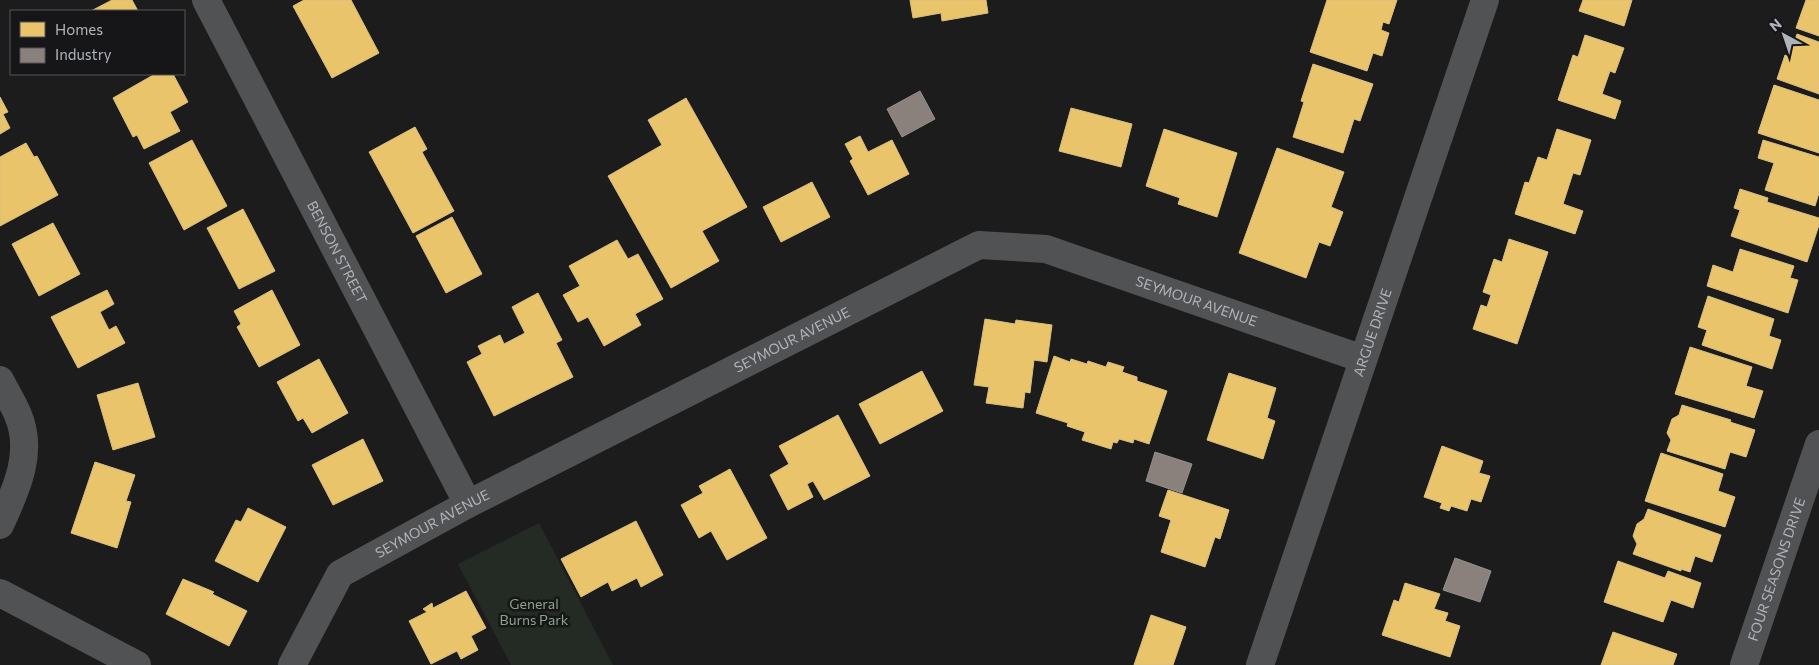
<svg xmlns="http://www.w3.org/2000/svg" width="1819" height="665" font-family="Commissioner,sans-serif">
  <rect width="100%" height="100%" fill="#1c1c1c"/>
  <polygon fill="#242a24" points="539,523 613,665 511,665 458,564"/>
  <g fill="#e9c46a" stroke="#d8bf82">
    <polygon points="112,0 132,0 138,11 91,11"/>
    <polygon points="304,0 351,0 379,53 332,78 293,6"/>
    <polygon points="910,0 986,0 988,13 942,21 941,13 913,18"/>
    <polygon points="1327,0 1397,0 1389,24 1383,22 1381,30 1389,33 1382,56 1373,53 1367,71 1310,52"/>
    <polygon points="1583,0 1632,0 1624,26 1579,11"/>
    <polygon points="1806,0 1819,0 1819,36 1796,28"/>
    <polygon points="1797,34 1819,42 1819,94 1777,79 1785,55 1789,57"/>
    <polygon points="1585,35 1624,48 1615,73 1610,71 1602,94 1621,101 1615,119 1558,100 1573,55 1578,57"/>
    <polygon points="1313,64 1373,84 1360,121 1354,119 1343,153 1293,137 1304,102 1301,101"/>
    <polygon points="155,74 173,74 188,102 170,112 180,131 144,149 137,135 133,137 113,98"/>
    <polygon points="1774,85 1819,100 1819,153 1758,133"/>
    <polygon points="0,97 8,112 3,114 10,128 0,134"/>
    <polygon points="686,98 747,207 702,231 719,261 671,288 608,176 662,145 648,120"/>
    <polygon points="1071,108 1132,124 1121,167 1059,151"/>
    <polygon points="415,127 427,149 422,152 454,211 413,233 369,152"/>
    <polygon points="1164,129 1237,153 1217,217 1178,204 1180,198 1146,186"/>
    <polygon points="1557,129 1591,140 1580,175 1573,173 1563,204 1583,211 1575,234 1515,214 1525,182 1529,183 1538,157 1547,160"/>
    <polygon points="860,136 868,152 892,140 909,174 868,195 850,161 853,159 845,144"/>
    <polygon points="192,140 227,206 184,230 149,163"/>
    <polygon points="1763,140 1819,157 1819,193 1815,206 1765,190 1774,163 1758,158"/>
    <polygon points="26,143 34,157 37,156 58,195 0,226 0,157"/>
    <polygon points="1277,148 1344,172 1331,207 1343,212 1330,246 1319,242 1306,278 1239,253"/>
    <polygon points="812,182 830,217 781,242 763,207"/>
    <polygon points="1740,189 1768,198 1767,202 1819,218 1819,225 1807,262 1731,236 1740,210 1734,208"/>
    <polygon points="243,209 275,271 239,289 207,228"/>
    <polygon points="452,217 482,274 446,293 416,236"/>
    <polygon points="53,223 80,274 39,296 12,244"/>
    <polygon points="1509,239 1548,252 1517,344 1473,329 1481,305 1487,307 1491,295 1483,292 1494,259 1502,262"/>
    <polygon points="617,240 628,259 638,254 663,299 635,314 641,325 604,346 588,317 578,322 563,295 580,286 569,266"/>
    <polygon points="1740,249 1794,266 1790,278 1798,280 1788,313 1707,286 1713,265 1733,272"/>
    <polygon points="107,290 114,304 100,312 109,330 116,326 125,343 78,368 51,317"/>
    <polygon points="272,290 300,345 259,367 237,327 241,324 234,311"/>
    <polygon points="538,293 562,340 556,343 573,377 494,416 467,362 482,354 478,346 500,335 504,344 525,333 512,307"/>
    <polygon points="1708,296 1774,319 1769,336 1781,340 1772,369 1702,345 1707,330 1698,327"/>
    <polygon points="985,319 1015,324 1016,320 1052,325 1047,362 1034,360 1030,393 1025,392 1023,408 986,403 989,387 974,385"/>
    <polygon points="1690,347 1752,367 1746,386 1763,391 1754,418 1675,394"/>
    <polygon points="1054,356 1070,362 1071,359 1087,364 1088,361 1106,367 1108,362 1124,367 1122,372 1137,377 1137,381 1167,391 1149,444 1134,439 1133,443 1119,439 1117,443 1113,442 1111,449 1082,440 1085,432 1067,426 1068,423 1036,413"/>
    <polygon points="319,359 348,413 312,433 303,418 298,421 277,382"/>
    <polygon points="922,371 943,411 880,444 859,404"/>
    <polygon points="1229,373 1276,388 1267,418 1275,421 1263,459 1207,440"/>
    <polygon points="138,383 155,437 113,450 97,395"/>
    <polygon points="1682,405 1731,420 1730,422 1755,430 1746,457 1730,452 1725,469 1667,451 1671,440 1667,433 1672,419 1679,415"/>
    <polygon points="838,415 870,476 824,500 813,481 807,484 813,497 788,510 770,475 789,464 779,446"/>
    <polygon points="363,439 383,481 333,505 312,465"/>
    <polygon points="1442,446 1483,461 1479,473 1490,476 1481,502 1471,499 1467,511 1451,506 1449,511 1440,508 1442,503 1424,497"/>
    <polygon points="1661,453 1723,474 1718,491 1735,497 1725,527 1645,501"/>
    <polygon points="95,462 135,475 126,501 131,502 117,548 71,533"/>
    <polygon points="730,469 767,538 727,560 711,531 699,538 681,505 703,493 699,486"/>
    <polygon points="1168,490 1229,510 1220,539 1215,537 1205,567 1161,552 1171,520 1159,516"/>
    <polygon points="248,508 286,527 258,582 215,561 236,520 241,522"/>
    <polygon points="1648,509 1721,535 1712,562 1695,556 1690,572 1681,569 1681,571 1633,554 1637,544 1633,536 1637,524 1644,519"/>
    <polygon points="636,521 663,575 641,587 637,578 612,591 608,582 581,597 561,559"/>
    <polygon points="1618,561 1665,578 1668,571 1701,583 1693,608 1671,600 1663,622 1604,602"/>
    <polygon points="183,579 214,592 212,594 247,611 229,646 166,614"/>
    <polygon points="1405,583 1440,594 1434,609 1448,613 1445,621 1460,626 1450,657 1382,635 1394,600 1399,602"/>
    <polygon points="466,591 486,628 471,636 478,650 461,659 457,651 431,664 409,621 427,612 423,609 432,603 433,608"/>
    <polygon points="1151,615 1186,627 1173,665 1134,665"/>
    <polygon points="1613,632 1677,654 1673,665 1601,665"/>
  </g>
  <g fill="#8a817c" stroke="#95908f">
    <polygon points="920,91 935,119 902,137 887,109"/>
    <polygon points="1155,452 1192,464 1182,493 1146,481"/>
    <polygon points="1455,558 1491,571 1480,602 1443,590"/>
  </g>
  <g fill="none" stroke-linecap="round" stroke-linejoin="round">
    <g stroke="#515254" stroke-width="28">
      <path id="s1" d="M206,0l262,504"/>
      <path d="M0,380c6,12 13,23 18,35 16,38 -2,75 -18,110"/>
      <polyline points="0,593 137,665"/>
      <path id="s2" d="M292,665l48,-91 128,-70 511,-259 67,4 317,110"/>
      <path id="s3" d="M1260,665l225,-665"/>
      <path id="s4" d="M1744,665l75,-221"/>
    </g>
  </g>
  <g text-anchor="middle" stroke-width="5" stroke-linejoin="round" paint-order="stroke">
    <g font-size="14" fill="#afb4bb" stroke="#161618">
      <text dy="5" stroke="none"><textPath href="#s1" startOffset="284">BENSON STREET</textPath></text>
      <text dy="5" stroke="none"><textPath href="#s2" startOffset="1048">SEYMOUR AVENUE</textPath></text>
      <text dy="5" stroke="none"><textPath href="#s3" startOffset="351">ARGUE DRIVE</textPath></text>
      <text dy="5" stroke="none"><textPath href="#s2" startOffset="612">SEYMOUR AVENUE</textPath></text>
      <text dy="5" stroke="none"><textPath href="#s2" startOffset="208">SEYMOUR AVENUE</textPath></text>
      <text dy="5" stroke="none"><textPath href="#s4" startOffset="101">FOUR SEASONS DRIVE</textPath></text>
    </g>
    <g font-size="14" fill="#8ba388" stroke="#161618">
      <text x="534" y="609">General<tspan x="534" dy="16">Burns Park</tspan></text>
    </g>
  </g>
  <rect x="10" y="10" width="175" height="65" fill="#161618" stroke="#535559"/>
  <rect x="20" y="22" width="25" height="15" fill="#e9c46a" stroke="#535559"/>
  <text x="55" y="35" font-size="15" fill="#afb4bb">Homes</text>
  <rect x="20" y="48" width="25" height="15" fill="#8a817c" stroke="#535559"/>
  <text x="55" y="60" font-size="15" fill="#afb4bb">Industry</text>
  <g transform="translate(1784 35) rotate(320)" stroke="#161618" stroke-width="4" paint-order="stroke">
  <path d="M0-4L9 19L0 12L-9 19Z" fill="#afb4bb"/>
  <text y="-8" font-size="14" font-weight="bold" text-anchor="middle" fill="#afb4bb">N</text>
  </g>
</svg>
